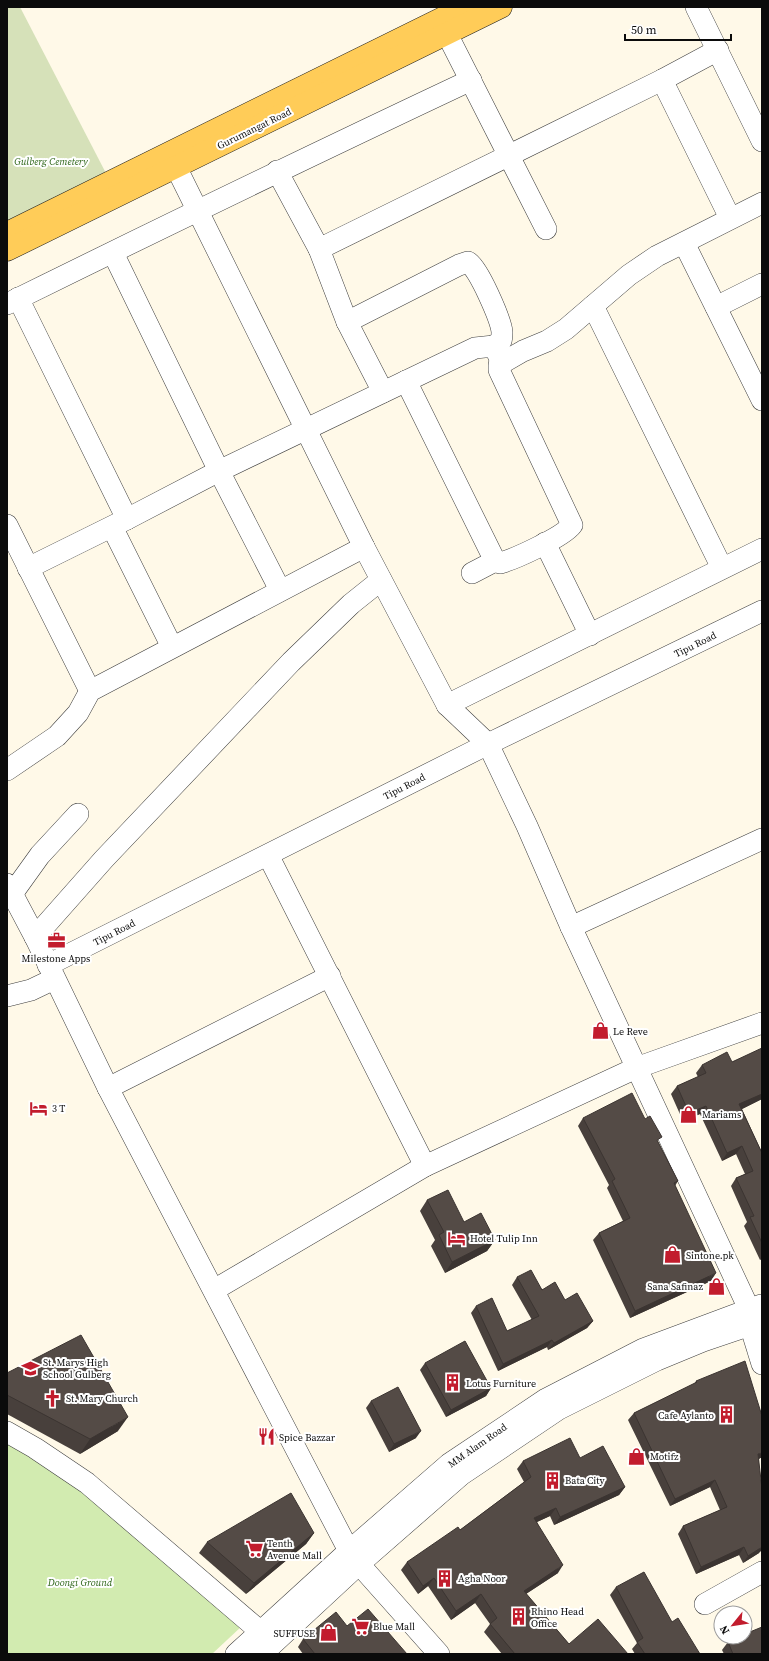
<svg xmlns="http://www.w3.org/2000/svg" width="769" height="1661" font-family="'Source Serif 4',serif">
  <rect width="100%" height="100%" fill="#fff9e8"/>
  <polygon fill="#d2ebb0" points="7,1437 61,1470 242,1626 212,1654 7,1654"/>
  <polygon fill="#d6e1b9" points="7,7 20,7 110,181 7,229"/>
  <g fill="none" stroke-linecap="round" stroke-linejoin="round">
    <defs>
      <g id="minor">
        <polyline points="696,7 762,141"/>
        <polyline points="447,34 546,229"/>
        <polyline points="662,80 730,218"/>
        <polyline points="176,167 364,547 447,705 488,744 527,826 571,927 749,1309"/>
        <polyline points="277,171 319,249 662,80 718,50"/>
        <polyline points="684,243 762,400"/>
        <polyline points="319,249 347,322 383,392"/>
        <polyline points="113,253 219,471 280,590"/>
        <polyline points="18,298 127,519"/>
        <path d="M7,304c154,-76 309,-151 464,-224"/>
        <polyline points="593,306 722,568"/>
        <polyline points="716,307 762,284"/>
        <path d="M347,322l112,-57 9,-3c10,5 33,58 34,70 0,3 0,6 -1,9l-7,5"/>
        <path d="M406,381l89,180 5,2c15,-4 63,-26 72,-38l-73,-155v-5l3,-2"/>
        <polyline points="7,525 90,691"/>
        <polyline points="112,527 172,647"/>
        <polyline points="545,543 590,635"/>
        <polyline points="28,568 127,519 219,471 475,348 494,346 502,363 523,351 547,341 566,329 629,275 657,256 762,203"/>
        <polyline points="472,573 495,561"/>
        <polyline points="447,705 762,549"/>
        <polyline points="7,770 57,736 78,713 90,691 364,547"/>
        <polyline points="268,855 425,1166"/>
        <polyline points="7,884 35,937 108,1088 349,1551"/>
        <polyline points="12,894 40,855 78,814"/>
        <polyline points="571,927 762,839"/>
        <polyline points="35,937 104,859 291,662 351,604 381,580"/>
        <polyline points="48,965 488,744 762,611"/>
        <polyline points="7,996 31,990 54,979"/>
        <polyline points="108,1088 330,976"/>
        <polyline points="214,1290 425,1166 636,1068 762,1023"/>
        <polyline points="750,1325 762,1364"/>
        <polyline points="7,1432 35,1448 87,1483 261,1632"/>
        <polyline points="359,1564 439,1654"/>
        <polyline points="705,1604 762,1572"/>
        <polyline points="236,1654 349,1551 449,1464 546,1399 643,1349 761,1305"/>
        <polyline points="262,1654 359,1564 461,1475 559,1409 657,1360 703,1341 762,1321"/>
      </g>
      <g id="major">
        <polyline points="7,233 465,7"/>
        <polyline points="7,250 501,7"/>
      </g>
    </defs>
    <use href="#minor" stroke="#3e3e3e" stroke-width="22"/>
    <use href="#major" stroke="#1c1c1c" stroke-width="23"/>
    <use href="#minor" stroke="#fff" stroke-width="21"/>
    <use href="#major" stroke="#ffcc58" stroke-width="22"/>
  </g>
  <g fill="#48403c">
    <polygon points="762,1049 762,1099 742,1109 762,1153 762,1259 760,1260 744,1226 747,1222 731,1186 736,1178 745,1174 736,1154 722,1161 700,1114 683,1121 671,1094 677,1086 698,1077 696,1073 702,1065 732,1062"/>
    <polygon points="583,1118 645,1119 658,1142 678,1181 675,1186 711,1281 630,1318 593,1240 599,1233 623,1221 607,1188 609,1185 578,1126"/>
    <polygon points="427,1200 495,1240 487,1251 445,1273 431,1246 435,1240 420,1211"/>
    <polygon points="517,1277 565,1300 593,1321 587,1328 548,1350 547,1347 498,1371 471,1313 476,1306 507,1331 532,1320 512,1285"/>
    <polygon points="425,1363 491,1388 486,1396 446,1417 420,1370"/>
    <polygon points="7,1373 118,1431 80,1454 7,1414"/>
    <polygon points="696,1381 762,1457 759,1459 759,1553 743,1563 739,1555 696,1574 678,1534 683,1526 720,1510 710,1487 670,1506 628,1420 634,1413 694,1384"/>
    <polygon points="371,1401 416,1438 389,1452 366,1408"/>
    <polygon points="580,1458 625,1487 619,1495 554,1525 550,1516 537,1522 558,1573 526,1594 569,1644 628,1654 502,1654 484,1632 490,1624 475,1603 451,1620 428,1586 418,1594 401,1570 407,1562 460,1530 524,1482 517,1469 523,1461"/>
    <polygon points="314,1533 306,1544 246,1594 199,1553 207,1542"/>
    <polygon points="616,1587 672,1622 700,1654 635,1654 632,1649 637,1643 610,1595"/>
    <polygon points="347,1626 407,1654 303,1654 298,1647 303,1639"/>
    <polygon points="728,1642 762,1654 724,1654 722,1650"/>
  </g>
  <g fill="#3b3431">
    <polygon points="762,1094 762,1099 734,1113 739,1104"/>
    <polygon points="706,1106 700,1114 683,1121 689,1113"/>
    <polygon points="742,1146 736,1154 722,1161 727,1153"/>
    <polygon points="495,1240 487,1251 445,1273 452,1262"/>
    <polygon points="716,1273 711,1281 630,1318 635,1311"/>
    <polygon points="593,1321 587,1328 548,1350 554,1343"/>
    <polygon points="552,1340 547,1347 498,1371 503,1364"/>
    <polygon points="491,1388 486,1396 446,1417 451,1410"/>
    <polygon points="128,1417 118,1431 80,1454 90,1439"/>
    <polygon points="421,1431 416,1438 389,1452 394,1444"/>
    <polygon points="762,1453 762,1457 753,1462 758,1454"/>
    <polygon points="715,1480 710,1487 670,1506 675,1499"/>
    <polygon points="625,1487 619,1495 554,1525 560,1517"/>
    <polygon points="556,1508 550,1516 528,1526 534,1518"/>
    <polygon points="314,1533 306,1544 246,1594 254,1583"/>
    <polygon points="744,1547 739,1555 696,1574 701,1567"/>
    <polygon points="762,1547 762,1550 759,1553 743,1563 748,1556"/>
    <polygon points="563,1565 558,1573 518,1599 524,1591"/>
    <polygon points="434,1578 428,1586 418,1594 423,1586"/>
    <polygon points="481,1594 475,1603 451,1620 456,1611"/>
  </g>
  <g fill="#544b46" stroke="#3b3431">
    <polygon points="762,1048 762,1094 739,1104 762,1153 762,1243 750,1217 754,1216 736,1178 753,1171 742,1146 727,1153 706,1106 689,1113 677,1086 706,1073 702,1065 727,1052 732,1062"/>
    <polygon points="632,1093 645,1119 650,1116 662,1137 657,1140 678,1181 674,1183 716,1273 635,1311 599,1233 630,1218 612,1181 615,1179 583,1118"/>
    <polygon points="448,1190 464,1222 481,1213 495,1240 452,1262 439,1235 444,1232 427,1200"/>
    <polygon points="531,1270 542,1290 555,1282 565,1300 577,1293 593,1321 554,1343 552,1340 503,1364 476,1306 492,1298 507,1331 539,1316 517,1277"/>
    <polygon points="81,1335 128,1417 90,1439 7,1395 7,1373"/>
    <polygon points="465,1341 491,1388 451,1410 425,1363"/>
    <polygon points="745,1361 762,1416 762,1453 758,1454 762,1489 762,1547 748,1556 744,1547 701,1567 683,1526 727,1507 715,1480 675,1499 634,1413 697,1382 696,1381"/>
    <polygon points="398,1387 421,1431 394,1444 371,1401"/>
    <polygon points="570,1438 580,1458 603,1446 625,1487 560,1517 556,1508 534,1518 563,1565 524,1591 569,1644 598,1619 628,1654 515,1654 490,1624 497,1618 481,1594 456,1611 434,1578 423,1586 407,1562 458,1527 460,1530 531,1477 523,1461"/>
    <polygon points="291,1493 314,1533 254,1583 207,1542"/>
    <polygon points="644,1572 672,1622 678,1618 700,1654 645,1654 637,1642 643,1638 616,1587"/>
    <polygon points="368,1609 407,1654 315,1654 303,1639 336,1612 347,1626"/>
    <polygon points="762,1627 762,1654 733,1654 728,1642 739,1637 745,1637 745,1634"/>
  </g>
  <defs>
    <symbol id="office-bare" viewBox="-9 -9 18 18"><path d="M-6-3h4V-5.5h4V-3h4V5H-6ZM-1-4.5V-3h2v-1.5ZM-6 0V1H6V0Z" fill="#c21c2d" stroke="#fff" stroke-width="2.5" paint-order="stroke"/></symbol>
    <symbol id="shop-bare" viewBox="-9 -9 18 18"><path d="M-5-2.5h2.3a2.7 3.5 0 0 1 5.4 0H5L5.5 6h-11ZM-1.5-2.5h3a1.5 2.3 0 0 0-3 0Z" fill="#c21c2d" stroke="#fff" stroke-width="2.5" paint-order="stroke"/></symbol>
    <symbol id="hotel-bare" viewBox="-9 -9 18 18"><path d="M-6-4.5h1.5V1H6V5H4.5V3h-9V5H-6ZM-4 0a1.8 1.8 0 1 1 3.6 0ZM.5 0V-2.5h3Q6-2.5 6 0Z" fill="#c21c2d" stroke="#fff" stroke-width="2.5" paint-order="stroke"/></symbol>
    <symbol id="school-bare" viewBox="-9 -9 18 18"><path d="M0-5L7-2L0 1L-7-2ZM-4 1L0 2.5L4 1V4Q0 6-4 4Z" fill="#c21c2d" stroke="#fff" stroke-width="2.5" paint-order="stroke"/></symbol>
    <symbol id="building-bare" viewBox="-9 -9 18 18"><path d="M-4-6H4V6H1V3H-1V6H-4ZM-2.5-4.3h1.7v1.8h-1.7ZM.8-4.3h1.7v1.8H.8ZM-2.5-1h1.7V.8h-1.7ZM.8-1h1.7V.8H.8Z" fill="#c21c2d" stroke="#fff" stroke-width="2.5" paint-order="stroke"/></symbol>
    <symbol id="church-bare" viewBox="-9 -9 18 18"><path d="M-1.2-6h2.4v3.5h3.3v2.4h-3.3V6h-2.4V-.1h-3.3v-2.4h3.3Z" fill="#c21c2d" stroke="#fff" stroke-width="2.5" paint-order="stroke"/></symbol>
    <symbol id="restaurant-bare" viewBox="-9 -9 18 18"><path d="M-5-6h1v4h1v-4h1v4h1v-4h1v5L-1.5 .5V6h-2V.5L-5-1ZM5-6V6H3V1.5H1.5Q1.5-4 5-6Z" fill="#c21c2d" stroke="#fff" stroke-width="2.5" paint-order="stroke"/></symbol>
    <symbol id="supermarket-bare" viewBox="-9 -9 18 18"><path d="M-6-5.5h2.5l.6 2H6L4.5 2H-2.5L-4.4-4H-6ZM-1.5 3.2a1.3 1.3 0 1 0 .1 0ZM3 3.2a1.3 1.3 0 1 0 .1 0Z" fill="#c21c2d" stroke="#fff" stroke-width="2.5" paint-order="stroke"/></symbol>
  </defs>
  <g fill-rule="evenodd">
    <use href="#office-bare" x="44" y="928" width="25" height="25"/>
    <use href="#shop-bare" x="588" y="1018" width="25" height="25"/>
    <use href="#hotel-bare" x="26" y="1096" width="25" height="25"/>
    <use href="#shop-bare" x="676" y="1102" width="25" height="25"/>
    <use href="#hotel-bare" x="444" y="1226" width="25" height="25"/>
    <use href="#shop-bare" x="660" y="1242" width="25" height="25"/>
    <use href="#shop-bare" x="704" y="1274" width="25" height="25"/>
    <use href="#school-bare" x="18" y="1356" width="25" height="25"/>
    <use href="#building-bare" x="440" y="1370" width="25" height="25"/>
    <use href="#church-bare" x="40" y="1386" width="25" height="25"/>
    <use href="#building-bare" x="714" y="1402" width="25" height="25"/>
    <use href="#restaurant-bare" x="254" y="1424" width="25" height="25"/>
    <use href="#shop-bare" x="624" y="1444" width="25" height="25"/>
    <use href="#building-bare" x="540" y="1468" width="25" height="25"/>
    <use href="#supermarket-bare" x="242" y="1536" width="25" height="25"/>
    <use href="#building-bare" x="432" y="1566" width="25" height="25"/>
    <use href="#building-bare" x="506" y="1604" width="25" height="25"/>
    <use href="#supermarket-bare" x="348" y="1614" width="25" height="25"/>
    <use href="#shop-bare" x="316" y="1620" width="25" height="25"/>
  </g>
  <g text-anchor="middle" stroke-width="4" stroke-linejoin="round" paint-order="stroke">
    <g font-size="10" fill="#0b0b0b" stroke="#fff">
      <text transform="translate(254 128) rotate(-26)" y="4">Gurumangat Road</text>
      <text transform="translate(695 644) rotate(-26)" y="4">Tipu Road</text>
      <text transform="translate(404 786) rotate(-27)" y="4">Tipu Road</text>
      <text transform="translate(114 932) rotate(-27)" y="4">Tipu Road</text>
      <text transform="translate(477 1445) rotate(-35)" y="4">MM Alam Road</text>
    </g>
    <g font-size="10" font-style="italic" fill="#2d6518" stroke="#fff">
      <text x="51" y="165">Gulberg Cemetery</text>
      <text x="80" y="1586">Doongi Ground</text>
    </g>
    <g font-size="10" fill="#0b0b0b" stroke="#fff" text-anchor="start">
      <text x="56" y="962" text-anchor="middle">Milestone Apps</text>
      <text x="613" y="1035">Le Reve</text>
      <text x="52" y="1112">3 T</text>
      <text x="702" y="1118">Mariams</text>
      <text x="470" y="1242">Hotel Tulip Inn</text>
      <text x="686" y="1259">Sintone.pk</text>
      <text x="703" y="1290" text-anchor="end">Sana Safinaz</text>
      <text x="43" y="1366">St. Marys High<tspan x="43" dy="12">School Gulberg</tspan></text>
      <text x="466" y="1387">Lotus Furniture</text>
      <text x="66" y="1402">St. Mary Church</text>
      <text x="714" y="1419" text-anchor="end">Cafe Aylanto</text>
      <text x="279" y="1441">Spice Bazzar</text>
      <text x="650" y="1460">Motifz</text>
      <text x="565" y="1484">Bata City</text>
      <text x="267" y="1547">Tenth<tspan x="267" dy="12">Avenue Mall</tspan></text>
      <text x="458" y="1582">Agha Noor</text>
      <text x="531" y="1615">Rhino Head<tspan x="531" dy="12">Office</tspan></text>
      <text x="373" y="1630">Blue Mall</text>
      <text x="315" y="1637" text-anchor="end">SUFFUSE</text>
    </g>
  </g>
  <rect width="769" height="1661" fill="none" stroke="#0b0b0b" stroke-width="16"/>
  <g transform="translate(733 1625) rotate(240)"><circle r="19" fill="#ffffff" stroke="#9d9d9d"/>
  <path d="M0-3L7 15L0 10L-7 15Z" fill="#c21c2d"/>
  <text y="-6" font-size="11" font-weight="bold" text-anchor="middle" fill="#0b0b0b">N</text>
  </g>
  <path d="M625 34v6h106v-6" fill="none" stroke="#0b0b0b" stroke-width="2"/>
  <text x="631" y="34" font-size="12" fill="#0b0b0b" stroke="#ffffff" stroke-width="3" paint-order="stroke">50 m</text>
</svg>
